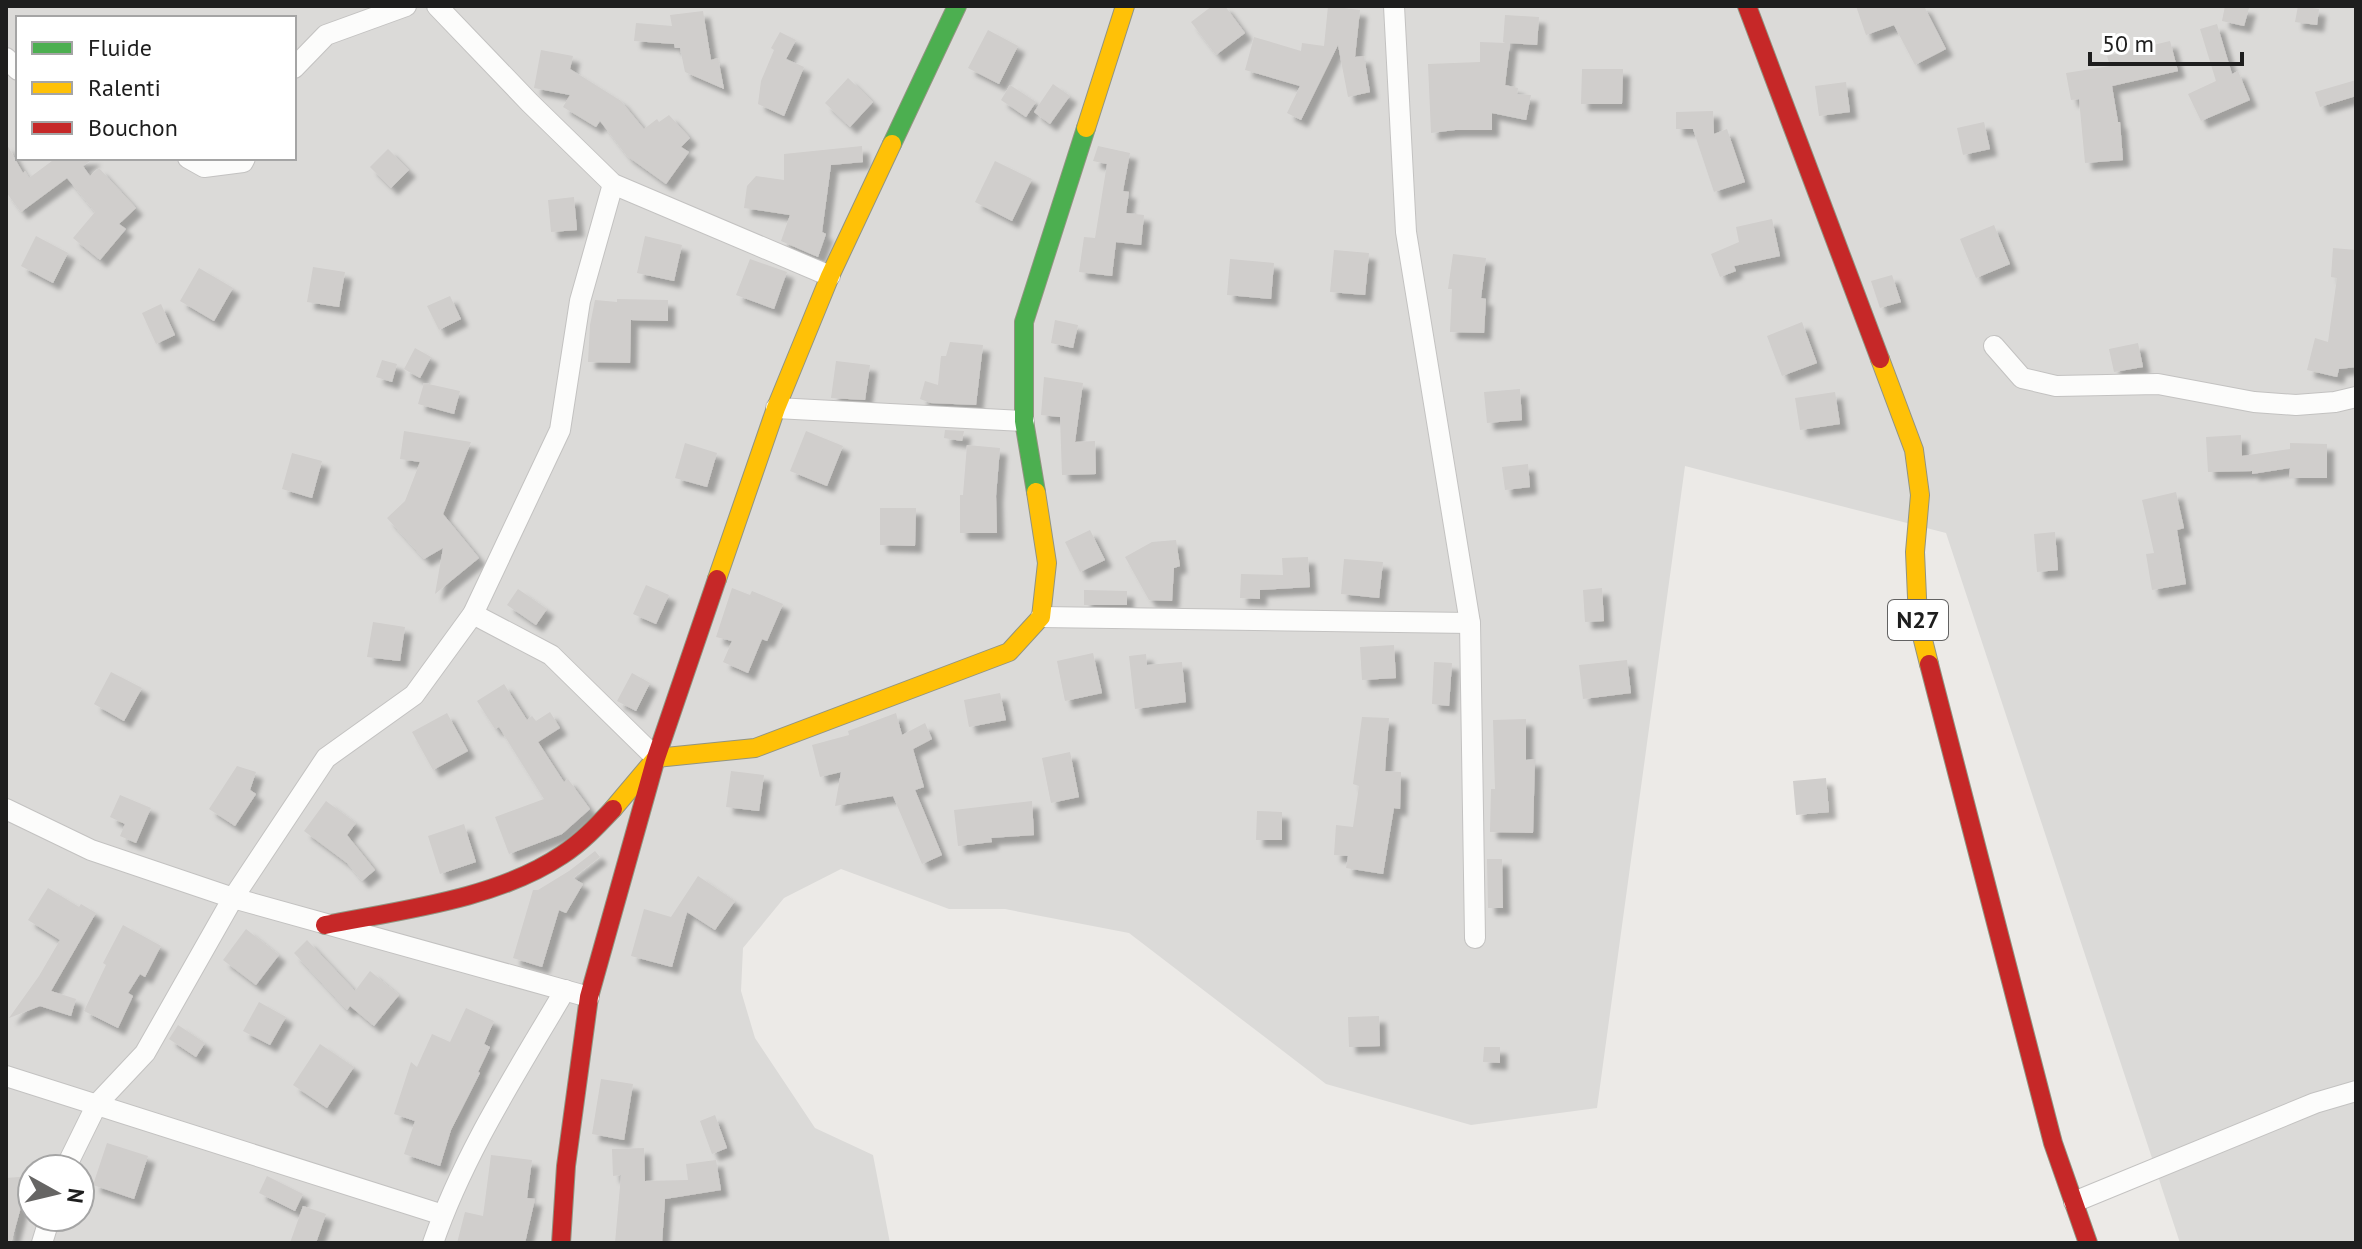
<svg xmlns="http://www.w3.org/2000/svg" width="2362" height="1249" font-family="'PT Sans',sans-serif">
  <defs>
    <filter id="shadow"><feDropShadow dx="7" dy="7" stdDeviation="2" flood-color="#0004"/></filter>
  </defs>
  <rect width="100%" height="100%" fill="#eceae7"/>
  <path fill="#dbdad8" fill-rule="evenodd" d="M6,6h2350v1237h-176l-234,-710 -261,-67 -88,642 -126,17 -145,-41 -197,-151 -124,-24h-56l-108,-40 -57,29 -41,50 -2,43 14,47 60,90 58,27 17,88h-884zM18,18h276v140h-276zM32,1169h48v48h-48z"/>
  <g fill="#d0cecc" filter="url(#shadow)">
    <polygon points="1212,6 1225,6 1245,33 1216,55 1191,22"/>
    <polygon points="1328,6 1360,10 1355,57 1364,56 1370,92 1348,97 1338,45 1301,120 1287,113 1300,86 1245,70 1254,37 1301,51 1302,43 1324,46"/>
    <polygon points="1856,6 1924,6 1946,49 1915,65 1894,25 1866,35"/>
    <polygon points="2225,6 2249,8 2244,26 2222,21"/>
    <polygon points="2298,6 2319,9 2317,25 2295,22"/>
    <polygon points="703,11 711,60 718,58 724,89 685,72 680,48 675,48 674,44 634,41 636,23 672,26 670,15"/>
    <polygon points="1505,15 1539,17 1537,45 1510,43 1505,85 1518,88 1517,94 1531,95 1526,120 1492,113 1492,130 1455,130 1431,133 1428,64 1480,62 1480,42 1505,43 1503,42"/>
    <polygon points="2217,24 2232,74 2238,71 2250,100 2201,121 2188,94 2216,81 2200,29"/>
    <polygon points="988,30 1018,46 999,84 968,68"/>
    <polygon points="780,32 796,40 786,59 804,67 784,116 758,104 761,81 774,50 771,48"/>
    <polygon points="2170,41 2178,71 2112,86 2118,122 2120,122 2123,160 2085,163 2079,99 2071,100 2066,73 2110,66 2107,56"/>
    <polygon points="541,50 573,56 570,69 621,101 644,129 657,119 659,122 669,115 690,138 681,147 689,152 666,184 627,156 600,121 596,127 563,107 570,95 534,88"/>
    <polygon points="1582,69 1623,69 1622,104 1581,104"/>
    <polygon points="848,78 873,102 850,127 825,103"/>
    <polygon points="2356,80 2356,96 2320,107 2315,92"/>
    <polygon points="1846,82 1850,112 1819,116 1815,86"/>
    <polygon points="1053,84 1070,96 1050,124 1034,112"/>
    <polygon points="1010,85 1036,102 1026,117 1001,100"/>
    <polygon points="1713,111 1714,134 1727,129 1745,182 1714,192 1693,129 1676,129 1676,112"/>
    <polygon points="1984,122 1990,149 1963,155 1957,128"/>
    <polygon points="6,143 23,173 25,171 29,178 56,158 94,158 83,166 90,176 99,168 136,208 119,224 126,229 100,260 73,238 95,212 67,178 21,212 6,192"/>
    <polygon points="862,146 863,162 831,165 822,232 826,234 818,257 781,241 790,215 744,208 747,186 756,176 784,180 784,154"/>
    <polygon points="1098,146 1130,153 1123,191 1129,192 1126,213 1144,215 1141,245 1116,242 1112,276 1079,272 1084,237 1095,238 1107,164 1093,161"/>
    <polygon points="388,149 409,170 391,188 370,167"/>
    <polygon points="995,161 1032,179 1012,221 975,202"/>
    <polygon points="574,197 577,230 551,232 548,200"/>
    <polygon points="1772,219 1780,256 1734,266 1736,271 1720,277 1711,254 1739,242 1736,227"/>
    <polygon points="1994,225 2010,264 1976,278 1960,239"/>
    <polygon points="36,236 68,253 53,283 21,266"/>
    <polygon points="645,236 682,245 674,281 637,273"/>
    <polygon points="2333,248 2356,250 2356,367 2339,369 2337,377 2307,370 2315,338 2328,342 2337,278 2331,277"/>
    <polygon points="1334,250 1369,253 1365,295 1330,292"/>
    <polygon points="1453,254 1486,258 1481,298 1486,299 1484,333 1450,332 1452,289 1448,289"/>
    <polygon points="750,259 787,272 774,309 736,295"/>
    <polygon points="1230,259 1274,263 1271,299 1227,295"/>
    <polygon points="313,267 345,272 339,307 307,302"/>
    <polygon points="199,268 233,288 214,321 180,301"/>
    <polygon points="1892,275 1901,302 1880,308 1871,281"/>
    <polygon points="450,296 461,319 439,330 427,306"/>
    <polygon points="617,299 668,300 668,321 631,320 630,363 588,362 590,325 595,300 617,302"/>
    <polygon points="161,304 175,335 156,344 142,313"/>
    <polygon points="1055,320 1078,325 1073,348 1051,343"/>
    <polygon points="1802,322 1817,363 1782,376 1767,336"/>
    <polygon points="950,342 983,345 976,405 931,403 920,399 925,381 938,385 941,356 946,356"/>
    <polygon points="2138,343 2143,367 2114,372 2109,349"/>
    <polygon points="415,348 431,357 420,378 404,369"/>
    <polygon points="382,360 397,364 392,382 376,377"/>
    <polygon points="836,361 870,365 865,400 831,398"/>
    <polygon points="1044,377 1083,383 1075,442 1095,441 1096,474 1062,475 1060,417 1041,415"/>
    <polygon points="424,383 460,391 454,414 418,404"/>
    <polygon points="1520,389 1522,420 1487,423 1484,392"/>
    <polygon points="1835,392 1840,424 1800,430 1795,398"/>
    <polygon points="945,430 964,431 962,441 944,438"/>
    <polygon points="404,431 471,442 443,514 479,558 435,594 443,548 424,559 387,518 405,501 420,462 400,459"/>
    <polygon points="806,431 843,446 827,486 790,471"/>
    <polygon points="2241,435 2242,456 2290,449 2290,443 2327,444 2327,478 2289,478 2290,468 2252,474 2252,471 2208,472 2206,437"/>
    <polygon points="685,443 717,453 707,487 675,478"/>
    <polygon points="967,445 1000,448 996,496 997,533 960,533 960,495 963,495"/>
    <polygon points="292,453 322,461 312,498 282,489"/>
    <polygon points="1528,464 1530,487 1505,490 1502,467"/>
    <polygon points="2176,492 2184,528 2177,530 2186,584 2152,590 2146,554 2154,553 2142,500"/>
    <polygon points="880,508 916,508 915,546 880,545"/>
    <polygon points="1090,530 1105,560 1080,572 1065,542"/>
    <polygon points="2055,532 2058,570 2037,572 2034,534"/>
    <polygon points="1176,540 1180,566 1174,568 1172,601 1149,600 1125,557 1152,542"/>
    <polygon points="1308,557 1310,587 1260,590 1260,599 1240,598 1241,574 1283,575 1282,558"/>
    <polygon points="1344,559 1383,562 1379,598 1341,594"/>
    <polygon points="646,585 669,595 656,624 633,614"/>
    <polygon points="732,588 750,595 752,591 783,604 767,641 762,639 748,673 723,662 732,641 716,637"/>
    <polygon points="1602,588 1604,621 1585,622 1583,590"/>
    <polygon points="518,589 547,609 536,625 507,605"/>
    <polygon points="1084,590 1127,591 1127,605 1084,605"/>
    <polygon points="373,622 405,627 400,661 367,657"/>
    <polygon points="1394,645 1396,678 1362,680 1360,647"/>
    <polygon points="1093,653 1102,693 1065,701 1057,661"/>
    <polygon points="1146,654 1147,665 1182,662 1186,702 1135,709 1129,656"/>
    <polygon points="1627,660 1631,693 1583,699 1579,665"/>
    <polygon points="1434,662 1452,663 1449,706 1432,704"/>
    <polygon points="111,672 142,688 124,721 94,704"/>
    <polygon points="632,673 650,683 636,711 617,701"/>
    <polygon points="504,684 527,720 532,716 536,721 550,712 560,728 538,742 564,782 568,779 590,809 562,834 509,854 495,817 544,799 499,727 495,729 477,701"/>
    <polygon points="1000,693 1006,720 969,727 964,700"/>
    <polygon points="447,713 468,751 433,770 412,732"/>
    <polygon points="896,713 902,735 925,723 932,739 913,749 924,787 915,790 942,855 922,864 893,796 835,806 841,772 820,777 812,745 849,735 848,731"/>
    <polygon points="1362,717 1389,718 1385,771 1401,772 1400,809 1394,808 1383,874 1346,868 1348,856 1334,855 1336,825 1353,827 1359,786 1353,784"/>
    <polygon points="1526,719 1526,760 1535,759 1533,833 1490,832 1491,789 1495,789 1493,720"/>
    <polygon points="1070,752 1079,797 1051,803 1042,758"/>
    <polygon points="237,766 256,772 250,790 256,794 235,826 209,809"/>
    <polygon points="731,771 764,775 759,811 726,807"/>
    <polygon points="1826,778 1829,812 1796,815 1793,781"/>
    <polygon points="120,795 151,808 136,843 120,836 125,824 110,817"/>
    <polygon points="326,801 356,823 347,835 375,870 362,881 347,863 304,831"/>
    <polygon points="1032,801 1034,835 991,838 992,842 958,846 954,810"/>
    <polygon points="1257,811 1282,812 1282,840 1256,840"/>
    <polygon points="464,824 476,862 440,874 428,836"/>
    <polygon points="595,851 600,857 573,878 583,884 566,913 559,910 542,967 513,958 533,890 538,890 569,871"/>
    <polygon points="1487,859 1502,859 1503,908 1488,908"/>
    <polygon points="698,876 735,901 715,930 687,912 672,967 631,956 644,909 671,917"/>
    <polygon points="48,888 79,907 81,904 96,913 51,991 76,999 71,1016 40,1006 9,1018 39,976 60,940 28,920"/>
    <polygon points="123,925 161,946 145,977 140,974 128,993 133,996 118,1028 84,1011 106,965 103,963"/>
    <polygon points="246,929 279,955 256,985 223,960"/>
    <polygon points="307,940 355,991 370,971 399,995 374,1026 350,1006 347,1010 294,953"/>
    <polygon points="259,1002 286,1017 270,1045 243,1031"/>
    <polygon points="466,1008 494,1021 484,1044 490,1047 478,1072 480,1073 451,1130 440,1166 404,1154 415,1121 394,1114 411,1062 417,1067 432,1034 450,1042"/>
    <polygon points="1379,1016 1380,1046 1349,1047 1348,1017"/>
    <polygon points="178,1025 205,1043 196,1057 169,1039"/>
    <polygon points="320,1044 354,1067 327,1108 293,1085"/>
    <polygon points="1484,1047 1500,1047 1500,1063 1483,1062"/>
    <polygon points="601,1079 633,1084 624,1140 592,1134"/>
    <polygon points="715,1115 727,1148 712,1154 700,1121"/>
    <polygon points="107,1143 148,1156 134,1199 93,1185"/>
    <polygon points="644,1148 645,1181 688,1180 686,1164 716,1160 721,1190 665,1199 662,1243 615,1243 621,1175 613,1176 612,1149"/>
    <polygon points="491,1155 532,1160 527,1198 535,1199 525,1243 457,1243 465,1212 483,1216"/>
    <polygon points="32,1176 32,1204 23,1200 11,1243 6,1242 6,1178"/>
    <polygon points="267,1176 303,1194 295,1211 259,1193"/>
    <polygon points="303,1206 326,1214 316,1243 290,1243"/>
  </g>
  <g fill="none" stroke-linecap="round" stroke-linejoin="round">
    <defs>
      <g id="street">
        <polyline points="437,6 530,103 613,184 830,276"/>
        <polyline points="1394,6 1406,232 1470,623 1475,938"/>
        <polyline points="6,58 18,70"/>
        <polyline points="294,68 326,35 406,6"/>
        <polyline points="188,158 204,167 243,162 245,158"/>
        <polyline points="1994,346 2022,378 2056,386 2158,384 2254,402 2296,405 2335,402 2356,397"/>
        <polyline points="776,408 1024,421"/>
        <polyline points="473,614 551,655 656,758"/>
        <polyline points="1041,617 1470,623"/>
        <polyline points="6,809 91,850 233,898 589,997"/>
        <polyline points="6,1076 443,1215"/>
        <polyline points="65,1169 97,1104 145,1053 233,898 326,758 414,695 473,614 560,430 580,301 613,184"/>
        <polyline points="2074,1202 2315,1103 2356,1091"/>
        <polyline points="42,1243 50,1217"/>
        <path d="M433,1243c31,-90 84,-171 132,-253"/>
      </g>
      <g id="fast">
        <polyline points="892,144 957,6"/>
        <polyline points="1036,492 1024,421 1024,322 1086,128"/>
      </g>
      <g id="slow">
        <polyline points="1086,128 1125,6"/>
        <polyline points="1880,359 1914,450 1920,495 1915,552 1918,620 1929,664"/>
        <polyline points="717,579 776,408 830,276 892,144"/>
        <polyline points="613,809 656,758 755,748 1009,652 1041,617 1047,563 1036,492"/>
      </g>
      <g id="jam">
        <polyline points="1747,6 1880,359"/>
        <polyline points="1929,664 2053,1143 2088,1243"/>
        <path d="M325,925c76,-15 172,-26 237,-70 20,-13 35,-29 51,-46"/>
        <polyline points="561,1243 566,1166 589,997 656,758 717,579"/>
      </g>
    </defs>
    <use href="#street" stroke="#c3c2c1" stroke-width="22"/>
    <use href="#fast" stroke="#929481" stroke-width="20"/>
    <use href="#slow" stroke="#929481" stroke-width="20"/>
    <use href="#jam" stroke="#929481" stroke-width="20"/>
    <use href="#street" stroke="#fcfcfb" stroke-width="20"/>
    <use href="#fast" stroke="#4caf50" stroke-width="18"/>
    <use href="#slow" stroke="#ffc107" stroke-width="18"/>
    <use href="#jam" stroke="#c62828" stroke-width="18"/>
  </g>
  <g text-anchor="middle" stroke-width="7" stroke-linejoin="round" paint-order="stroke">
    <rect fill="#fff" stroke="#626262" stroke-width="2" x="1888" y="600" width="60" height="40" rx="6"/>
    <g font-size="24" font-weight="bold" fill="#1e1e1e">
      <text x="1918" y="628">N27</text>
    </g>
  </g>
  <rect width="2362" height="1249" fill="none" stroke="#1e1e1e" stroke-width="16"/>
  <rect x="16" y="16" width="280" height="144" fill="#ffffff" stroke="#a5a5a5" stroke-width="2"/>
  <rect x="32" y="42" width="40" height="12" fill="#4caf50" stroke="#a5a5a5" stroke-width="2"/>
  <text x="88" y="56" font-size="24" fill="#1e1e1e">Fluide</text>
  <rect x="32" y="82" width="40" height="12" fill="#ffc107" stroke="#a5a5a5" stroke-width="2"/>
  <text x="88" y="96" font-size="24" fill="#1e1e1e">Ralenti</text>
  <rect x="32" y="122" width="40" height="12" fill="#c62828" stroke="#a5a5a5" stroke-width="2"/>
  <text x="88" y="136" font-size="24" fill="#1e1e1e">Bouchon</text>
  <g transform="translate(56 1193) rotate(98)"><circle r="38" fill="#ffffff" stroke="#a5a5a5" stroke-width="2"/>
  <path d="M0-6L14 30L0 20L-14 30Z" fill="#666564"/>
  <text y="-12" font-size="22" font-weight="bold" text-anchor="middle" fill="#1e1e1e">N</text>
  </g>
  <path d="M2090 52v12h152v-12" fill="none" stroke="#1e1e1e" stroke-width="4"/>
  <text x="2102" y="52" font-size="24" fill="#1e1e1e" stroke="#ffffff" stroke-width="6" paint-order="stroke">50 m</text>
</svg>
